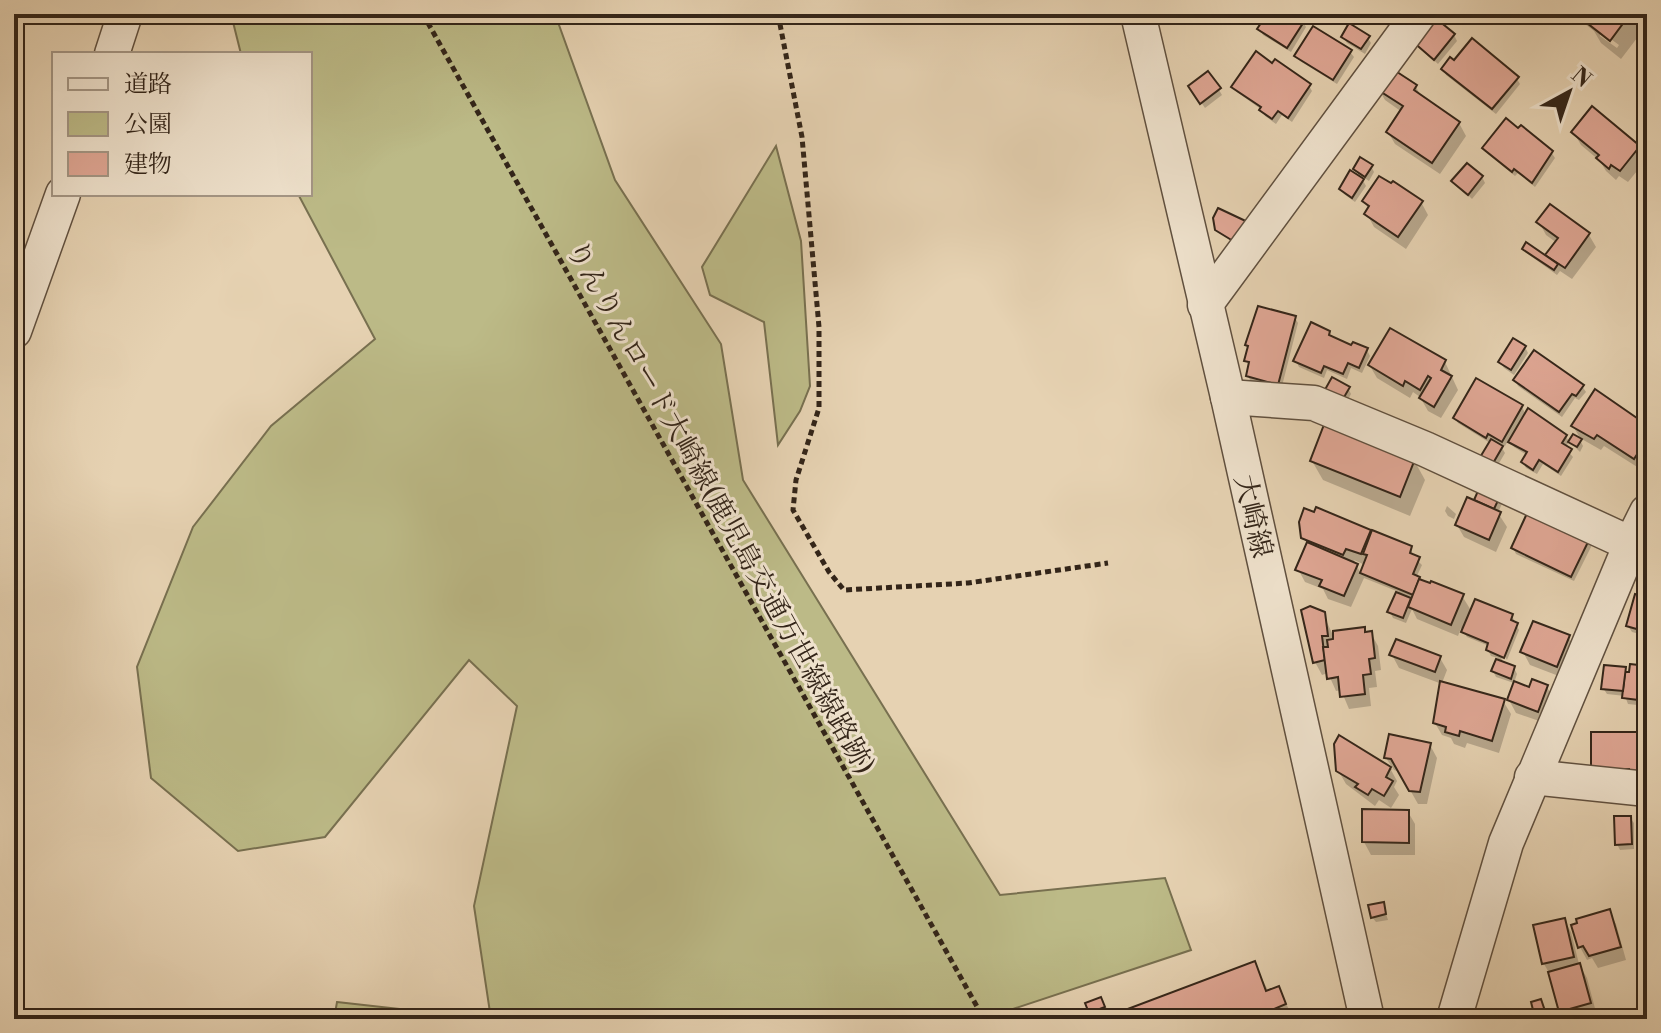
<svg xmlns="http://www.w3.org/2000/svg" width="1661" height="1033" font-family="'Libre Bodoni','Noto Serif JP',serif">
  <rect width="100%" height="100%" fill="#e6d2b2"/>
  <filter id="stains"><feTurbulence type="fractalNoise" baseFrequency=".0025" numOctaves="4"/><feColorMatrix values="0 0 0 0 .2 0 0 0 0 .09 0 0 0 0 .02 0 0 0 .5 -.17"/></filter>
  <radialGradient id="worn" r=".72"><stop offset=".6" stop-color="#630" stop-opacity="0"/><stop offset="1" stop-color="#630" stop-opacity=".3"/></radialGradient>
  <g fill="#bcba87" stroke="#787050" stroke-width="2">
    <polygon points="231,14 555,14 615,180 721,344 743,480 1000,895 1165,878 1191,950 1001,1013 1001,1019 491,1019 474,906 517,706 469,660 325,837 238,851 151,778 137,667 193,527 271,426 375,339 298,194 310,194 310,54 241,54"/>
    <polygon points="776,146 801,241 810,386 800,411 778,445 764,322 710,295 702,267"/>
    <polygon points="337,1002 489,1019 334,1019"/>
  </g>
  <g fill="#0003" fill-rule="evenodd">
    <polygon points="1269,14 1291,14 1303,22 1306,27 1291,52 1263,35 1260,29"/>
    <polygon points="1537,14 1553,14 1547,22"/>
    <path d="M1572,14h75v11l-26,34 -20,-16 -7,-12zM1600,31l19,14 -2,3 -17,-12z"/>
    <polygon points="1454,35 1457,41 1438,64 1414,42"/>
    <polygon points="1343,37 1368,38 1371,43 1365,54 1347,43"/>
    <polygon points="1350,52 1354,57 1337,84 1300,61 1297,56"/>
    <polygon points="1443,69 1517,79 1520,84 1496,114 1446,75"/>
    <polygon points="1309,86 1312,91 1292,122 1282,115 1276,124 1265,116 1262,110 1237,92 1234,87"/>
    <polygon points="1416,87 1422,98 1459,123 1466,136 1440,174 1395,144 1388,132 1402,112 1385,100 1378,88"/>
    <polygon points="1219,90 1222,95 1205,108 1194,92"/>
    <polygon points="1574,133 1639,147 1646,160 1628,182 1619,176 1616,180 1606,171 1600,161 1581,145"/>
    <polygon points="1484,148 1551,152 1555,158 1535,187 1518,173 1515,176 1488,154"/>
    <polygon points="1371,166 1374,172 1369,181 1360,175 1366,186 1355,202 1344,194 1341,189 1361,179 1355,169"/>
    <polygon points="1482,177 1485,183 1472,199 1454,181"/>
    <polygon points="1364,201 1421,202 1428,215 1406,249 1374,227 1367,214 1369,210"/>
    <polygon points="1550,206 1589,235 1596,247 1572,279 1560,271 1557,275 1528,254 1524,249 1552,262 1548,255 1557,243 1546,235 1539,222"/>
    <polygon points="1295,318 1298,323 1281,390 1251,382 1248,376 1250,367 1246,360"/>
    <polygon points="1647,320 1647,337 1641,329"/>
    <polygon points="1329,333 1332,339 1367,350 1370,356 1362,373 1351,368 1347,379 1327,370 1324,378 1299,367 1296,361"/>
    <polygon points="1525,347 1528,353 1514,375 1504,368 1500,362"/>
    <polygon points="1445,362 1458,390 1441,418 1428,411 1420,397 1413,392 1410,398 1377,378 1370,366"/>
    <polygon points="1333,380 1348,388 1351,394 1343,409"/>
    <polygon points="1515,380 1582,386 1586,392 1579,400 1575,398 1562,417 1518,386"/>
    <polygon points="1522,407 1526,415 1566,436 1569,442 1565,448 1573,457 1561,476 1543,464 1537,474 1526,468 1523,462 1527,455 1514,447 1509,439 1505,446 1499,443 1505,453 1495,470 1484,464 1490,443 1458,423 1455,418"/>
    <polygon points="1573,426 1647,428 1647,462 1642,470 1604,446 1601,450 1580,438"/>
    <polygon points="1580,440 1583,446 1580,452 1570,442"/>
    <polygon points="1414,460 1425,480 1410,516 1323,480 1312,461"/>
    <polygon points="1476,500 1503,501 1498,513 1507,527 1496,552 1464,537 1457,525 1479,505"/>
    <polygon points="1447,506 1456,514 1454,519 1448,516 1445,511"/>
    <path d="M1370,531l2,5 39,12 2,8 9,9 -6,13 4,3 42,15 10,16 40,4 7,14 -12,30 -7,-12 -3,2 8,15 9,3 3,6 -3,9 -18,-6 -3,-6 5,-13 -7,-2 -3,-6 1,-4 -22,-9 -6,-9 -3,8 -41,-17 -5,-10 -6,14 -13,-5 -3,-6 9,-20 -35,-14 -13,29 -23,-8 -5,-10 -18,-7 -7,-13 10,-24 -5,-8zM1354,560l11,5 -4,9z"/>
    <polygon points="1588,539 1592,545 1574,581 1516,554 1513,548"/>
    <polygon points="1647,599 1647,636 1632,632 1628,626"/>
    <polygon points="1323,614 1332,633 1364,629 1366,634 1371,633 1378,646 1381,670 1375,671 1377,687 1369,688 1371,706 1349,709 1341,690 1336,691 1328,673 1322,675 1315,662"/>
    <polygon points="1568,637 1576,649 1564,678 1530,665 1523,652"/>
    <polygon points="1392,655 1440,658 1447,670 1442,683 1503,701 1511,714 1499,753 1467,743 1465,748 1454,744 1451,738 1442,735 1435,723 1442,684 1399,668"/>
    <polygon points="1647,668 1647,706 1628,704 1625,696 1607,694 1603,688 1624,669 1627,674"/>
    <polygon points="1547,687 1554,700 1545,723 1516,713 1509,700 1530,689"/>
    <polygon points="1340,738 1393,770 1391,770 1397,781 1394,787 1399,795 1391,808 1379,800 1375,806 1346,784 1338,770"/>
    <polygon points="1430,745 1437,758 1427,804 1418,804 1400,772 1394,770 1386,758"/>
    <polygon points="1408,812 1415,824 1415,855 1371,855 1364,842"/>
    <polygon points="1630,818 1634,823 1634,849 1620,850 1617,844"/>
    <polygon points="1383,904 1388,920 1376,922 1372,917"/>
    <polygon points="1609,912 1616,924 1626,960 1598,968 1592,958 1587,960 1580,947"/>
    <polygon points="1564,920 1571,932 1579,964 1587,978 1597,1016 1566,1019 1552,978 1544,964"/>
    <polygon points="1254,964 1269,992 1278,988 1294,1019 1106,1019"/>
    <polygon points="1088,1005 1104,1005 1107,1013 1094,1018"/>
  </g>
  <g fill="#e0a795" stroke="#332519" stroke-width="2">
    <polygon points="1267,14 1295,14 1305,20 1287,48 1257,29"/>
    <polygon points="1588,14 1630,14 1610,41 1587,23 1592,17"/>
    <polygon points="1433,16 1455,34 1434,60 1412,41"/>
    <polygon points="1349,23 1370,36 1361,49 1341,37"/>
    <polygon points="1313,26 1352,50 1333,80 1294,56"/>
    <polygon points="1472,38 1519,77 1492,109 1441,69 1450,57 1454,60"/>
    <polygon points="1256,51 1272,63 1275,59 1311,84 1288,118 1278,111 1272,119 1259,110 1261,107 1231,87"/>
    <polygon points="1391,68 1417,85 1414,90 1460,122 1432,163 1386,132 1403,106 1375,88"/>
    <polygon points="1208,71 1221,88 1200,104 1188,86"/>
    <polygon points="1592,106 1640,146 1620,171 1611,165 1609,169 1596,158 1599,155 1571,132"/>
    <polygon points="1506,118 1518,128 1521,125 1553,151 1532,183 1514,169 1512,172 1482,148"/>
    <polygon points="1360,157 1373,165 1365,177 1353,169"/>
    <polygon points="1467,163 1483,176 1468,195 1451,181"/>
    <polygon points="1350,170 1364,179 1352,198 1339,189"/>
    <polygon points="1379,176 1391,183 1393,181 1423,201 1398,237 1364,214 1369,206 1362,201"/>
    <polygon points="1550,204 1590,233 1565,268 1545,255 1558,238 1536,222"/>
    <polygon points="1218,208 1252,224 1238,244 1215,230 1213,218"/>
    <polygon points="1526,242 1558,264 1554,270 1522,249"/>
    <polygon points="1258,306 1296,316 1278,385 1246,376 1249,362 1244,361 1248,346 1245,345"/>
    <polygon points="1311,322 1330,331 1329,335 1351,345 1353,342 1368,348 1359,368 1348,363 1343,374 1324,366 1321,373 1293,361"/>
    <polygon points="1390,328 1446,360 1441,370 1452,376 1434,407 1419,398 1431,378 1428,376 1420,390 1405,381 1403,386 1368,365"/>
    <polygon points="1513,338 1526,346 1511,370 1498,362"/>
    <polygon points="1534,350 1584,385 1576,396 1572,394 1559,412 1513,380"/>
    <polygon points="1332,377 1350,387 1340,404 1322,395"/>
    <polygon points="1476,378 1523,405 1502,442 1488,434 1486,438 1453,418"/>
    <polygon points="1595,389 1647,425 1647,447 1643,445 1634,459 1597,435 1594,439 1571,426"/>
    <polygon points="1528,408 1567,435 1562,443 1572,449 1558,472 1539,460 1533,470 1521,462 1527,452 1508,442"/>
    <polygon points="1325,422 1415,459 1400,497 1310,461"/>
    <polygon points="1573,434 1582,439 1577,447 1568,442"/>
    <polygon points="1491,439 1503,446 1492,465 1479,459"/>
    <polygon points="1481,484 1501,494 1494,509 1474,500"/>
    <polygon points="1467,497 1501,512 1489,540 1455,525"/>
    <polygon points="1316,507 1371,530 1361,554 1346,549 1343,555 1301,538 1299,522 1304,508 1314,512"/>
    <polygon points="1529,509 1590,538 1571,577 1511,548"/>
    <polygon points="1372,530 1412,546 1410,553 1420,557 1413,574 1420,577 1413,595 1360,573 1367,555 1363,554"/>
    <polygon points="1307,542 1358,564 1344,596 1319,586 1322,580 1295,570"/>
    <polygon points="1419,579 1430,583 1431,581 1464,594 1451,625 1408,607"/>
    <polygon points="1396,592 1411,598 1403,618 1387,612"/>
    <polygon points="1635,594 1647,597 1647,632 1626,626"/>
    <polygon points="1475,599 1513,614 1511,620 1518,623 1504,658 1486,650 1488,643 1461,632"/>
    <polygon points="1310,606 1325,612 1328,636 1322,636 1325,660 1313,663 1301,610"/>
    <polygon points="1533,621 1570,635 1557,667 1520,652"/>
    <polygon points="1365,627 1365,632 1372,631 1375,658 1369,659 1371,674 1363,675 1365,694 1340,697 1338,677 1327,679 1323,647 1328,647 1327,640 1333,639 1333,631"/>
    <polygon points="1396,639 1441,656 1435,672 1389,655"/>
    <polygon points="1496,659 1515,666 1511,679 1491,671"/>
    <polygon points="1630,664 1647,666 1647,701 1622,698 1625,672 1629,672"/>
    <polygon points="1604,665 1626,667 1623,691 1601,689"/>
    <polygon points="1532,679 1548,685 1538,712 1507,700 1514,681 1529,687"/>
    <polygon points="1440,681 1505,699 1492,741 1460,731 1459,736 1445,732 1446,727 1433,723"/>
    <polygon points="1591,732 1647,732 1647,768 1643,769 1643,775 1629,775 1629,769 1591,769"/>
    <polygon points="1389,734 1431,743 1420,792 1409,791 1391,759 1384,758"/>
    <polygon points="1339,735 1391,767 1386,777 1393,781 1384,796 1372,789 1368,795 1355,787 1358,784 1336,771 1334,744"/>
    <polygon points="1362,809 1409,810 1409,843 1362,842"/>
    <polygon points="1614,816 1631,816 1632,844 1615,845"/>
    <polygon points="1384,902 1386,914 1371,918 1368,905"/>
    <polygon points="1610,909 1621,947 1589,956 1583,946 1578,948 1571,925 1577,923 1576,919"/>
    <polygon points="1565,918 1574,957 1542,964 1533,925"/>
    <polygon points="1255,961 1266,991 1279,986 1286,1004 1274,1009 1278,1019 1111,1019 1109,1016"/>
    <polygon points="1580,963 1591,1003 1559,1012 1548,972"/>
    <polygon points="1101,997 1105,1007 1089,1013 1085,1003"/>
    <polygon points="1541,999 1546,1014 1535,1018 1531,1002"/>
  </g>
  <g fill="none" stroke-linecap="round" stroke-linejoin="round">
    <defs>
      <g id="minor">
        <polyline points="1138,14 1228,397 1367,1019"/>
        <polyline points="112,54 125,14"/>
        <polyline points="1205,305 1419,14"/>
        <polyline points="14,331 63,194"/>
        <polyline points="1228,397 1314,403 1425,449 1631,544"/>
        <polyline points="1532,777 1647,789"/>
        <polyline points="1454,1019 1506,843 1631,544 1647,512"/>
      </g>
    </defs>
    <use href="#minor" stroke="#60503f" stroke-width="37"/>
    <g stroke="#332519" stroke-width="5" stroke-dasharray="6 4" stroke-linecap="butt">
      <polyline points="423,14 984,1019"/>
      <polyline points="778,14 802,137 819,327 819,408 796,480 793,510 829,572 844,590 968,583 1108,563"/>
    </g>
    <use href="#minor" stroke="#efe2cd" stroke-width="34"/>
  </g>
  <g text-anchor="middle" stroke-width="6" stroke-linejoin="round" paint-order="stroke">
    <g font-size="28" fill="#332519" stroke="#efe2cd">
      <text transform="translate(721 507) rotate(61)" y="10">りんりんロード大崎線(鹿児島交通万世線線路跡)</text>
      <text transform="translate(1254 516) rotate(77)" y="10">大崎線</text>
    </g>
  </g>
  <rect width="1661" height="1033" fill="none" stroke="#e6d2b2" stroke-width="48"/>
  <rect x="16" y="16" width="1629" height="1001" fill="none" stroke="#332519" stroke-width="4"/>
  <rect x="24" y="24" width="1613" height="985" fill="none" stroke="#332519" stroke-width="2"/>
  <rect x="52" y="52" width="260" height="144" fill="#efe2cd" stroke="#a49685" stroke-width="2"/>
  <rect x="68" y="78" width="40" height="12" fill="#efe2cd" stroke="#a49685" stroke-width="2"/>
  <text x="124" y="92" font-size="24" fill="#332519">道路</text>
  <rect x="68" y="112" width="40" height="24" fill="#bcba87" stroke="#a49685" stroke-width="2"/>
  <text x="124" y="132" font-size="24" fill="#332519">公園</text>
  <rect x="68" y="152" width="40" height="24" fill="#e0a795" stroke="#a49685" stroke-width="2"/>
  <text x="124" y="172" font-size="24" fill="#332519">建物</text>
  <g transform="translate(1569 92) rotate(40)" stroke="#efe2cd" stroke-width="6" paint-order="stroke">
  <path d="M0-6L14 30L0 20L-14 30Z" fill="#332519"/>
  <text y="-12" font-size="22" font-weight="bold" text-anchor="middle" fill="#332519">N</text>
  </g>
  <rect width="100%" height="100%" filter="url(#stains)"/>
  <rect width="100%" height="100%" fill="url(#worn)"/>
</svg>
